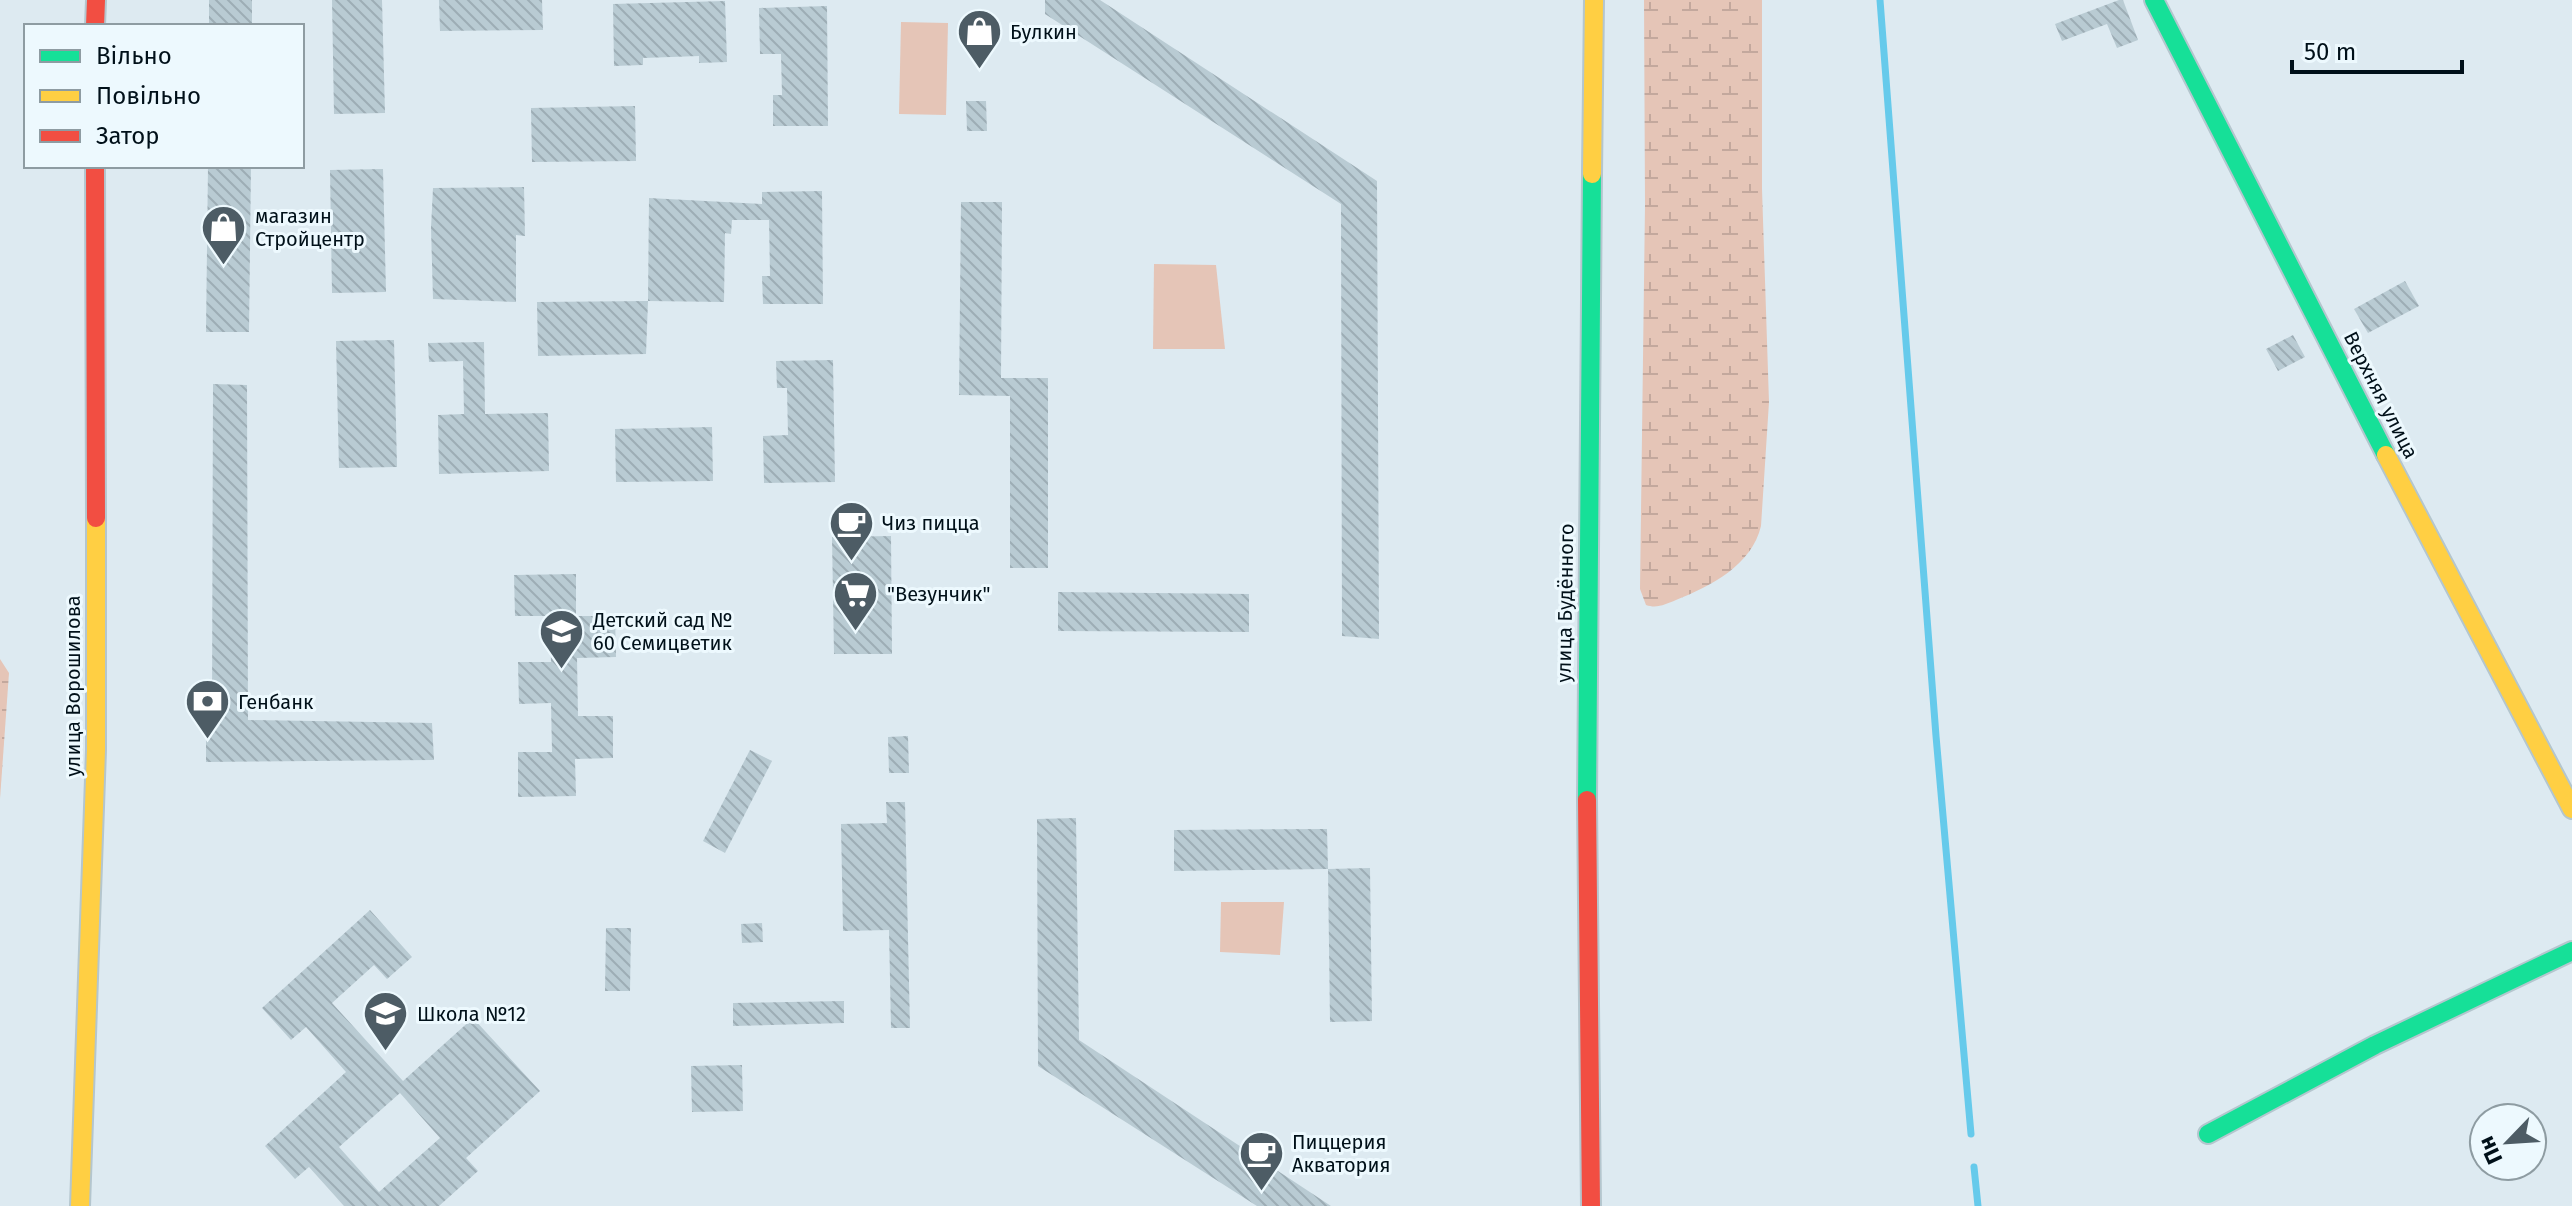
<svg xmlns="http://www.w3.org/2000/svg" width="2572" height="1206" font-family="'Fira Sans',sans-serif">
  <defs>
    <pattern id="wetland-marsh" width="20" height="14" patternUnits="userSpaceOnUse" patternTransform="scale(2)"><rect width="20" height="14" fill="#e5c5b7"/><path d="M1 5h8M5 5V1M11 12h8M15 12V8" fill="none" stroke="#c3a89d"/></pattern>
    <pattern id="building-back-hatch" width="6" height="6" patternUnits="userSpaceOnUse" patternTransform="scale(2)"><rect width="6" height="6" fill="#b9cbd3"/><path d="M-1 5l2 2M0 0l6 6M5-1l2 2" fill="none" stroke="#9dadb5"/></pattern>
  </defs>
  <rect width="100%" height="100%" fill="#ddeaf1"/>
  <g fill="#e5c5b7">
    <polygon points="901,22 948,23 946,115 899,114"/>
    <polygon points="1154,264 1216,265 1225,349 1153,349"/>
    <polygon points="1221,902 1284,902 1280,955 1220,952"/>
  </g>
  <g fill="url(#wetland-marsh)">
    <path d="M1644,0h118v189l7,213 -8,124c-9,39 -50,60 -85,74 -10,4 -19,9 -30,5l-6,-16 5,-384z"/>
    <polygon points="0,659 9,673 0,799"/>
  </g>
  <g fill="none" stroke-linecap="round" stroke-linejoin="round">
    <g stroke="#66caeb" stroke-width="7">
      <polyline points="1880,0 1936,736 1971,1134"/>
      <polyline points="1974,1167 1978,1206"/>
    </g>
  </g>
  <g fill="url(#building-back-hatch)" fill-rule="evenodd">
    <rect x="209" y="0" width="43" height="26"/>
    <polygon points="332,0 382,0 385,113 334,114"/>
    <polygon points="439,0 542,0 543,30 440,31"/>
    <polygon points="1045,0 1100,0 1377,181 1379,639 1342,636 1341,204 1045,14"/>
    <polygon points="2119,0 2123,0 2138,40 2117,48 2107,24 2062,41 2055,24"/>
    <polygon points="725,1 727,62 699,63 699,56 643,58 643,65 614,66 613,4"/>
    <polygon points="827,6 828,126 773,126 773,95 782,95 781,54 760,54 759,8"/>
    <polygon points="966,101 986,101 987,131 967,131"/>
    <polygon points="635,106 636,161 532,162 531,108"/>
    <polygon points="208,166 251,166 249,332 206,332"/>
    <polygon points="383,169 386,292 332,293 330,170"/>
    <polygon points="524,187 525,236 516,235 516,302 433,299 431,228 433,188"/>
    <polygon points="822,191 823,304 763,304 762,276 770,276 769,220 732,220 731,234 725,233 724,302 648,301 649,198 762,204 762,192"/>
    <polygon points="961,202 1002,202 1001,378 1048,378 1048,568 1010,568 1010,396 959,395"/>
    <polygon points="2405,281 2419,306 2368,333 2354,309"/>
    <polygon points="648,301 646,354 538,356 537,302"/>
    <polygon points="2293,335 2305,357 2278,371 2266,349"/>
    <polygon points="394,340 397,467 339,468 336,341"/>
    <polygon points="484,342 485,414 548,413 549,471 439,474 438,415 464,414 463,361 429,362 428,343"/>
    <polygon points="833,360 835,482 764,483 763,436 788,435 787,388 777,388 776,361"/>
    <polygon points="213,384 247,385 248,720 432,723 434,760 206,762 206,719 212,719"/>
    <polygon points="712,427 713,481 616,482 615,429"/>
    <polygon points="891,536 892,654 834,654 832,537"/>
    <polygon points="576,574 576,616 615,616 616,657 577,658 578,716 613,716 613,758 575,759 576,796 518,797 518,752 552,752 551,703 519,704 518,662 551,662 550,616 515,616 514,575"/>
    <polygon points="1058,592 1249,594 1249,632 1058,631"/>
    <polygon points="908,736 909,773 889,773 888,737"/>
    <polygon points="750,750 772,761 725,853 703,841"/>
    <polygon points="886,802 905,802 910,1028 891,1028 889,930 843,931 841,824 887,823"/>
    <polygon points="1076,818 1079,1040 1331,1206 1257,1206 1038,1066 1037,819"/>
    <polygon points="1327,829 1328,869 1174,871 1174,830"/>
    <polygon points="1370,868 1372,1021 1330,1022 1328,869"/>
    <path d="M370,910l42,47 -25,22 -13,-14 -42,38 71,78 70,-63 67,73 -74,67 12,13 -39,35h-95l-35,-39 -14,12 -30,-33 81,-74 -40,-45 -15,13 -29,-32zM400,1093l40,45 -61,54 -40,-45z"/>
    <polygon points="762,923 763,942 742,943 741,924"/>
    <polygon points="606,928 631,928 630,991 605,991"/>
    <polygon points="844,1001 844,1023 733,1026 733,1003"/>
    <polygon points="742,1065 743,1111 692,1112 691,1066"/>
  </g>
  <g fill="none" stroke-linecap="round" stroke-linejoin="round">
    <defs>
      <g id="fast">
        <polyline points="2154,0 2386,455"/>
        <polyline points="1587,800 1592,174"/>
        <polyline points="2208,1134 2375,1045 2572,951"/>
      </g>
      <g id="slow">
        <polyline points="1592,174 1594,0"/>
        <polyline points="2386,455 2572,809"/>
        <polyline points="80,1206 96,750 96,518"/>
      </g>
      <g id="jam">
        <polyline points="95,26 96,0"/>
        <polyline points="95,166 96,518"/>
        <polyline points="1587,800 1591,1206"/>
      </g>
    </defs>
    <use href="#fast" stroke="#b4c6ce" stroke-width="22"/>
    <use href="#slow" stroke="#b4c6ce" stroke-width="22"/>
    <use href="#jam" stroke="#b4c6ce" stroke-width="22"/>
    <use href="#fast" stroke="#16e098" stroke-width="18"/>
    <use href="#slow" stroke="#ffcf43" stroke-width="18"/>
    <use href="#jam" stroke="#f24e42" stroke-width="18"/>
  </g>
  <defs>
    <symbol id="shop-pin" viewBox="-11 -11 22 30"><path d="M0 17L-7.5 6A9.5 9.5 0 1 1 7.5 6Z" fill="#4d5c65" stroke="#edf9fe"/><path d="M-5-2.5h2.3a2.7 3.5 0 0 1 5.4 0H5L5.5 6h-11ZM-1.5-2.5h3a1.5 2.3 0 0 0-3 0Z" fill="#fff"/></symbol>
    <symbol id="cafe-pin" viewBox="-11 -11 22 30"><path d="M0 17L-7.5 6A9.5 9.5 0 1 1 7.5 6Z" fill="#4d5c65" stroke="#edf9fe"/><path d="M-5.5-4.5H6V0H3Q3 3.5 0 3.5H-2.5Q-5.5 3.5-5.5 0ZM3-3.2v2h1.7v-2ZM-6 4.5H4V6H-6Z" fill="#fff"/></symbol>
    <symbol id="supermarket-pin" viewBox="-11 -11 22 30"><path d="M0 17L-7.5 6A9.5 9.5 0 1 1 7.5 6Z" fill="#4d5c65" stroke="#edf9fe"/><path d="M-6-5.5h2.5l.6 2H6L4.5 2H-2.5L-4.4-4H-6ZM-1.5 3.2a1.3 1.3 0 1 0 .1 0ZM3 3.2a1.3 1.3 0 1 0 .1 0Z" fill="#fff"/></symbol>
    <symbol id="school-pin" viewBox="-11 -11 22 30"><path d="M0 17L-7.5 6A9.5 9.5 0 1 1 7.5 6Z" fill="#4d5c65" stroke="#edf9fe"/><path d="M0-5L7-2L0 1L-7-2ZM-4 1L0 2.5L4 1V4Q0 6-4 4Z" fill="#fff"/></symbol>
    <symbol id="bank-pin" viewBox="-11 -11 22 30"><path d="M0 17L-7.5 6A9.5 9.5 0 1 1 7.5 6Z" fill="#4d5c65" stroke="#edf9fe"/><path d="M-6-4H6V4H-6ZM0-2.3a2.3 2.3 0 1 0 0 4.6a2.3 2.3 0 1 0 0-4.6Z" fill="#fff"/></symbol>
  </defs>
  <g fill-rule="evenodd">
    <use href="#shop-pin" x="954" y="6" width="51" height="69"/>
    <use href="#shop-pin" x="198" y="202" width="51" height="69"/>
    <use href="#cafe-pin" x="826" y="498" width="51" height="69"/>
    <use href="#supermarket-pin" x="830" y="568" width="51" height="69"/>
    <use href="#school-pin" x="536" y="606" width="51" height="69"/>
    <use href="#bank-pin" x="182" y="676" width="51" height="69"/>
    <use href="#school-pin" x="360" y="988" width="51" height="69"/>
    <use href="#cafe-pin" x="1236" y="1128" width="51" height="69"/>
  </g>
  <g text-anchor="middle" stroke-width="6" stroke-linejoin="round" paint-order="stroke">
    <g font-size="20" fill="#001019" stroke="#edf9fe" text-anchor="start">
      <text x="1010" y="39">Булкин</text>
      <text x="255" y="223">магазин<tspan x="255" dy="23">Стройцентр</tspan></text>
      <text x="882" y="530">Чиз пицца</text>
      <text x="887" y="601">"Везунчик"</text>
      <text x="593" y="627">Детский сад №<tspan x="593" dy="23">60 Семицветик</tspan></text>
      <text x="238" y="709">Генбанк</text>
      <text x="417" y="1021">Школа №12</text>
      <text x="1292" y="1149">Пиццерия<tspan x="1292" dy="23">Акватория</tspan></text>
    </g>
    <g font-size="20" fill="#001019" stroke="#edf9fe">
      <text transform="translate(2381 395) rotate(63)" y="7">Верхняя улица</text>
      <text transform="translate(1565 603) rotate(-89)" y="7">улица Будённого</text>
      <text transform="translate(73 686) rotate(-90)" y="7">улица Ворошилова</text>
    </g>
  </g>
  <rect x="24" y="24" width="280" height="144" fill="#edf9fe" stroke="#8e9ca2" stroke-width="2"/>
  <rect x="40" y="50" width="40" height="12" fill="#16e098" stroke="#8e9ca2" stroke-width="2"/>
  <text x="96" y="64" font-size="24" fill="#001019">Вільно</text>
  <rect x="40" y="90" width="40" height="12" fill="#ffcf43" stroke="#8e9ca2" stroke-width="2"/>
  <text x="96" y="104" font-size="24" fill="#001019">Повільно</text>
  <rect x="40" y="130" width="40" height="12" fill="#f24e42" stroke="#8e9ca2" stroke-width="2"/>
  <text x="96" y="144" font-size="24" fill="#001019">Затор</text>
  <g transform="translate(2508 1142) rotate(245)"><circle r="38" fill="#edf9fe" stroke="#8e9ca2" stroke-width="2"/>
  <path d="M0-6L14 30L0 20L-14 30Z" fill="#4d5c65"/>
  <text y="-12" font-size="22" font-weight="bold" text-anchor="middle" fill="#001019">Пн</text>
  </g>
  <path d="M2292 60v12h170v-12" fill="none" stroke="#001019" stroke-width="4"/>
  <text x="2304" y="60" font-size="24" fill="#001019" stroke="#edf9fe" stroke-width="6" paint-order="stroke">50 m</text>
</svg>
